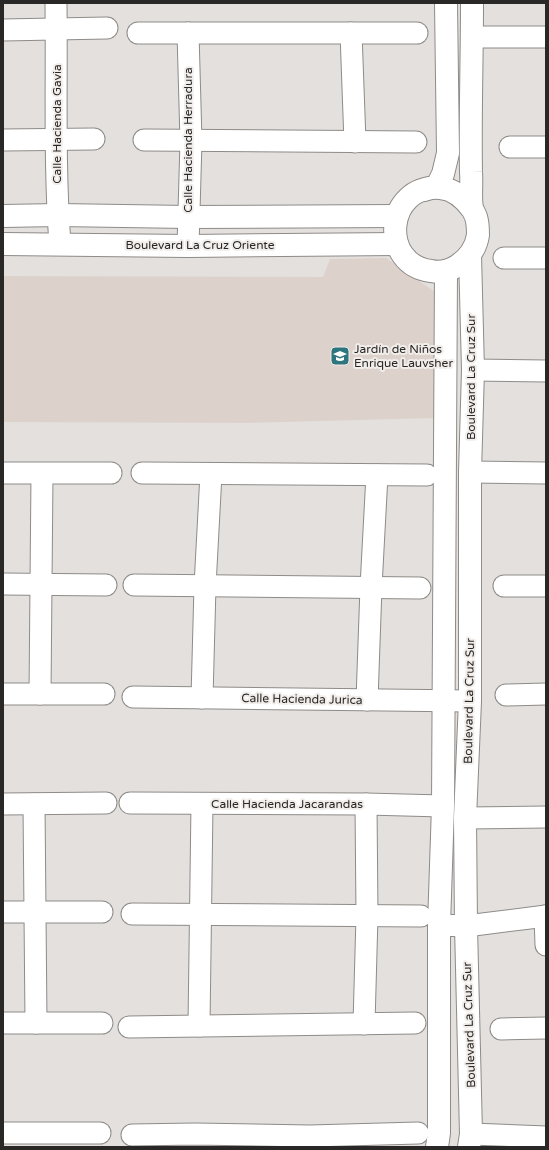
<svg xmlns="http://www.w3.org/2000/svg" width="549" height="1150" font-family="'Varela Round',sans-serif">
  <rect width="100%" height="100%" fill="#e3e0dd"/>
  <polygon fill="#dcd2cb" points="386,258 438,294 437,418 243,423 3,422 3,276 323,277 330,259"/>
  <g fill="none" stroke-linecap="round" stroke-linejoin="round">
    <defs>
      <g id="minor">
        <path d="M56,3c1,80 -2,161 4,241"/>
        <polyline points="3,30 107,28"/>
        <polyline points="138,33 417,33"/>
        <polyline points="351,33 355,142"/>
        <polyline points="472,37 546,37"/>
        <polyline points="3,140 94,139"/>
        <polyline points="144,140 416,142"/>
        <polyline points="510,147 546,147"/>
        <polyline points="188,246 191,141 188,33"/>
        <polyline points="504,258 546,258"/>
        <polyline points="473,370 546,371"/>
        <polyline points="470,472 546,473"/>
        <polyline points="3,473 111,473"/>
        <polyline points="142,473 427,475"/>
        <polyline points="3,584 106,585"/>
        <polyline points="134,585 420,588"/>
        <polyline points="504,586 546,586"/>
        <polyline points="3,694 104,694"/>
        <polyline points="40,694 42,474"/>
        <polyline points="506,695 546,694"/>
        <polyline points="133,697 470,701"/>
        <polyline points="202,698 205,586 211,474"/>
        <polyline points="367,700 371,587 377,475"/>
        <polyline points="130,803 366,804 443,806"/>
        <polyline points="3,804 106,803"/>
        <polyline points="34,804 36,1023"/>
        <polyline points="465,818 546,817"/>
        <polyline points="3,912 102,912"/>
        <polyline points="132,914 421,916"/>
        <polyline points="545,916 546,945"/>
        <polyline points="439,925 466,926 546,916"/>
        <polyline points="3,1023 102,1023"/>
        <polyline points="364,1024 367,916 366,804"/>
        <polyline points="199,1026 202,804"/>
        <polyline points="129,1027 415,1023"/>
        <polyline points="501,1029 546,1028"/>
        <polyline points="3,1133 100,1133"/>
        <polyline points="471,1134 546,1137"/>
        <polyline points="132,1135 195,1134 310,1136 418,1133"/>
      </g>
      <g id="tertiary">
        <polyline points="424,190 437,186 443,174 448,153 446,3"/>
        <path d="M472,209c-8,-11 -18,-20 -32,-21 -55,-4 -61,77 -9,83 9,2 18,0 26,-5 11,-7 19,-18 21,-31 0,-6 0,-12 -2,-18 -1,-3 -3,-6 -4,-9 -2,-9 0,-25 -1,-36 -1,-56 1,-113 1,-169"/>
        <polyline points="3,216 58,215 188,217 397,216"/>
        <polyline points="3,244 188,246 397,244"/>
        <polyline points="437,1147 439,1133 439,925 443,806 446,271"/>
        <polyline points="469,1147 471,1134 466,926 465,818 470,701 470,472 473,370 470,255"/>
      </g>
    </defs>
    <use href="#minor" stroke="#8e8b88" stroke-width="23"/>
    <use href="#tertiary" stroke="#8e8b88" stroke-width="24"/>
    <use href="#minor" stroke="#fff" stroke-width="21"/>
    <use href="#tertiary" stroke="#fff" stroke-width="22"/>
  </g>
  <defs>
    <symbol id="school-square" viewBox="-11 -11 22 22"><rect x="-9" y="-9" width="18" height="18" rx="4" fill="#2d757f" stroke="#f1edea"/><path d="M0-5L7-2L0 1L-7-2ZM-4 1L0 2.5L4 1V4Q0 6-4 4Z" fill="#fff"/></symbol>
  </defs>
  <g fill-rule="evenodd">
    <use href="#school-square" x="329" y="345" width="22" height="22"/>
  </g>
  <g text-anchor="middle" stroke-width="4" stroke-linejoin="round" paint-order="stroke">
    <g font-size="12" fill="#2a2827" stroke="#f1edea">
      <text transform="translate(57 124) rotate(-90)" y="4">Calle Hacienda Gavia</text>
      <text transform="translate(188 140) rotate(-90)" y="4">Calle Hacienda Herradura</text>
      <text x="200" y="249">Boulevard La Cruz Oriente</text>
      <text transform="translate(471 377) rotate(-90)" y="4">Boulevard La Cruz Sur</text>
      <text transform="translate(302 699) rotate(1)" y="4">Calle Hacienda Jurica</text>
      <text transform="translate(469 701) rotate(-89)" y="4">Boulevard La Cruz Sur</text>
      <text x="287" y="808">Calle Hacienda Jacarandas</text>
      <text transform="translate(469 1025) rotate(-92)" y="4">Boulevard La Cruz Sur</text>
    </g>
    <g font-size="12" fill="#2a2827" stroke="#f1edea" text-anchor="start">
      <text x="354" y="353">Jardín de Niños<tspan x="354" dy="14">Enrique Lauvsher</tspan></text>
    </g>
  </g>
  <rect width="549" height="1150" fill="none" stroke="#2a2827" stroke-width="8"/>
</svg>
